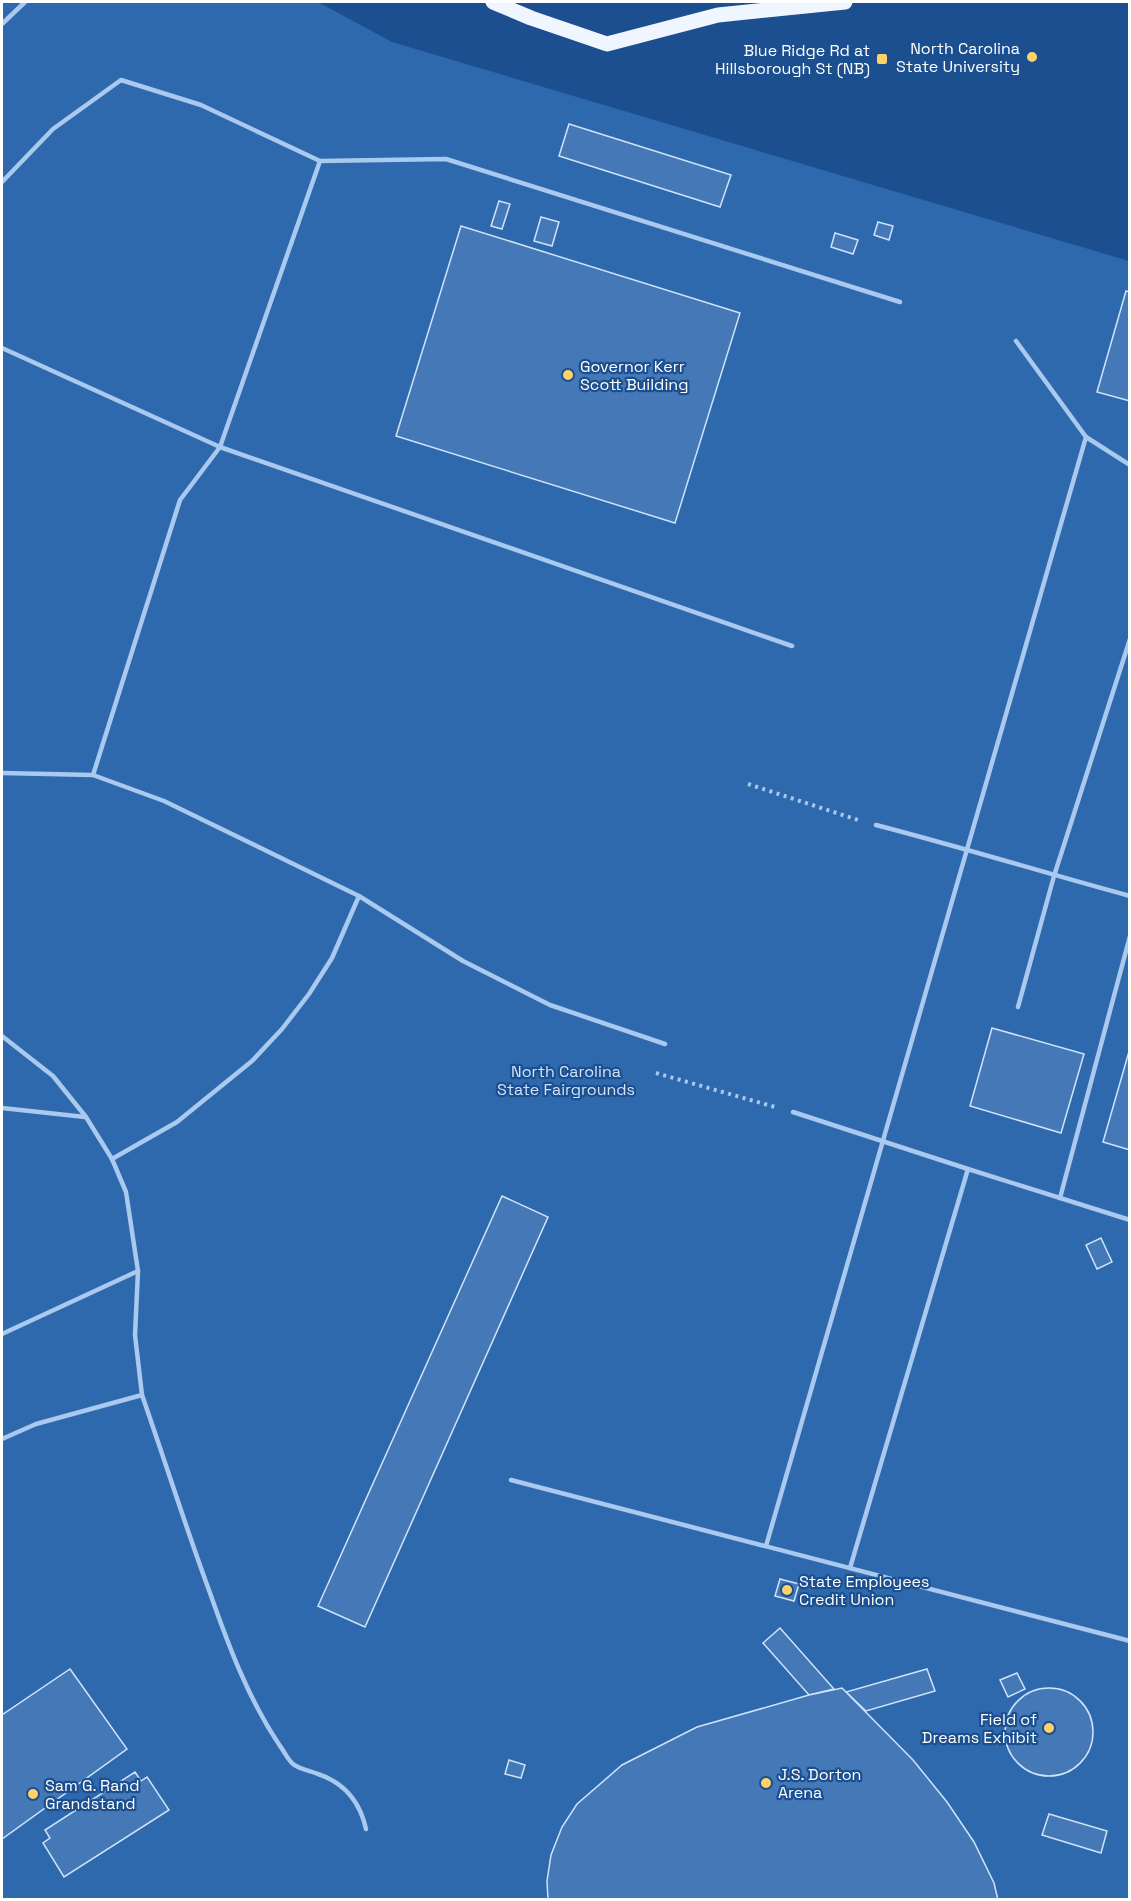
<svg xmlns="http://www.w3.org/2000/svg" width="1131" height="1901" font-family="'Space Grotesk',sans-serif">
  <rect width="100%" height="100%" fill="#1b4f8f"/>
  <polygon fill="#2e69ad" points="2,2 318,2 392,42 1129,261 1129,1899 2,1900"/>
  <g fill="#4478b7" stroke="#cfe3fa" stroke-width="1.5">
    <polygon points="569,124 731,175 720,207 559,156"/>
    <polygon points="499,201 510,204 502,229 491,226"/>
    <polygon points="541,217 559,222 552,246 534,241"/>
    <polygon points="878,222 893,226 889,240 874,235"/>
    <polygon points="461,226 740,313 675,523 396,436"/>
    <polygon points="835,233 858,240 853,254 831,247"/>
    <polygon points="1126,291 1130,292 1130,401 1097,392"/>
    <polygon points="992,1028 1084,1054 1061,1133 970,1106"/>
    <polygon points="1130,1048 1130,1150 1103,1142"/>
    <polygon points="502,1196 548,1217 365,1627 318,1606"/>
    <polygon points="1101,1238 1112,1262 1097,1269 1086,1245"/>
    <polygon points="780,1579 799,1584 794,1601 775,1596"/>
    <polygon points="780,1628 834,1689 809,1695 763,1643"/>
    <polygon points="70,1669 127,1749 2,1839 2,1715"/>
    <polygon points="927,1669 935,1691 866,1711 846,1692"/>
    <polygon points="1017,1673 1025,1689 1008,1697 1000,1680"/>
    <polygon points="842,1688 913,1760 947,1802 974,1842 994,1883 998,1900 548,1900 547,1881 551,1855 562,1827 577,1804 622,1765 697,1727 809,1695"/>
    <circle cx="1049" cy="1732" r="44"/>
    <polygon points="509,1760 525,1765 521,1778 505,1774"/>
    <polygon points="135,1772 141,1781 147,1777 169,1810 64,1877 43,1843 50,1838 45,1830"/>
    <polygon points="1049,1814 1107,1831 1101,1853 1042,1835"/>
  </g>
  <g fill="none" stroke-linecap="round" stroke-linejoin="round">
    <g stroke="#a9c9ee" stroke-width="4" stroke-dasharray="3 4.5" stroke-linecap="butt">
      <polyline points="748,784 858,820"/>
      <polyline points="656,1073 775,1107"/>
    </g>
    <g stroke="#a9c9ee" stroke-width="4.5">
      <polyline points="2,24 25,2"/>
      <polyline points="2,182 53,129 121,80 201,105 320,161 446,159 900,302"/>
      <polyline points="1016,341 1086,437 1130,465"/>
      <polyline points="2,348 220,447 320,161"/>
      <polyline points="2,773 93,775"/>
      <path d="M876,825c85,22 169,48 254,71"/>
      <polyline points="1018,1007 1054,876 1130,639"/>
      <polyline points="2,1036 53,1076 86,1117 112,1159 126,1192 138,1271 135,1335 142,1395 36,1424 2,1439"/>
      <polyline points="665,1044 550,1005 463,961 359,896 164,801 93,775 180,500 220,447 792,646"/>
      <polyline points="2,1108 85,1117"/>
      <polyline points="793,1112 968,1169 850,1568"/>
      <polyline points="112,1159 177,1122 252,1061 282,1029 309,994 332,958 359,896"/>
      <polyline points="968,1169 1130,1220"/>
      <polyline points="1060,1198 1130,936"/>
      <polyline points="2,1334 138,1271"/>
      <path d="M142,1395c23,66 44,133 68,198 19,54 38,105 70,153 4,5 8,14 13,18 6,5 18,7 25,10 27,9 42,28 48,55"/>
      <polyline points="511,1480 1130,1641"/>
      <polyline points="766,1546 1086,437"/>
    </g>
    <polyline stroke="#f0f6ff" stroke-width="15" points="493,2 531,18 607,44 718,15 845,2"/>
  </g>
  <g fill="#ffd166" stroke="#1b4f8f" stroke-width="2">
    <circle cx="1032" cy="57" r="6"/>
    <rect x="876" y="53" width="12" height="12" rx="3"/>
    <circle cx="568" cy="375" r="6"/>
    <circle cx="787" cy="1590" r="6"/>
    <circle cx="1049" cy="1728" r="6"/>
    <circle cx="766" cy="1783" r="6"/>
    <circle cx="33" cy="1794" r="6"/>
  </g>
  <g text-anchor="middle" stroke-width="4.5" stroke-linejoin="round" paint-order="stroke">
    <g font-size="16" fill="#fff" stroke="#1b4f8f" text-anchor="start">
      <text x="1020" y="54" text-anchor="end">North Carolina<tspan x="1020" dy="18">State University</tspan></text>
      <text x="870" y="56" text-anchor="end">Blue Ridge Rd at<tspan x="870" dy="18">Hillsborough St (NB)</tspan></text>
      <text x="580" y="372">Governor Kerr<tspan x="580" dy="18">Scott Building</tspan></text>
      <text x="799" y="1587">State Employees<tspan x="799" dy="18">Credit Union</tspan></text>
      <text x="1037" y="1725" text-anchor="end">Field of<tspan x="1037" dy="18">Dreams Exhibit</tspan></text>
      <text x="778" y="1780">J.S. Dorton<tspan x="778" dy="18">Arena</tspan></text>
      <text x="45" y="1791">Sam G. Rand<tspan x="45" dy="18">Grandstand</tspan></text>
    </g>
    <g font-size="16" fill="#cfe3fa" stroke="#1b4f8f">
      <text x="566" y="1077">North Carolina<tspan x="566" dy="18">State Fairgrounds</tspan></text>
    </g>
  </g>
  <rect width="1131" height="1901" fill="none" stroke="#ffffff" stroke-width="6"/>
</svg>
